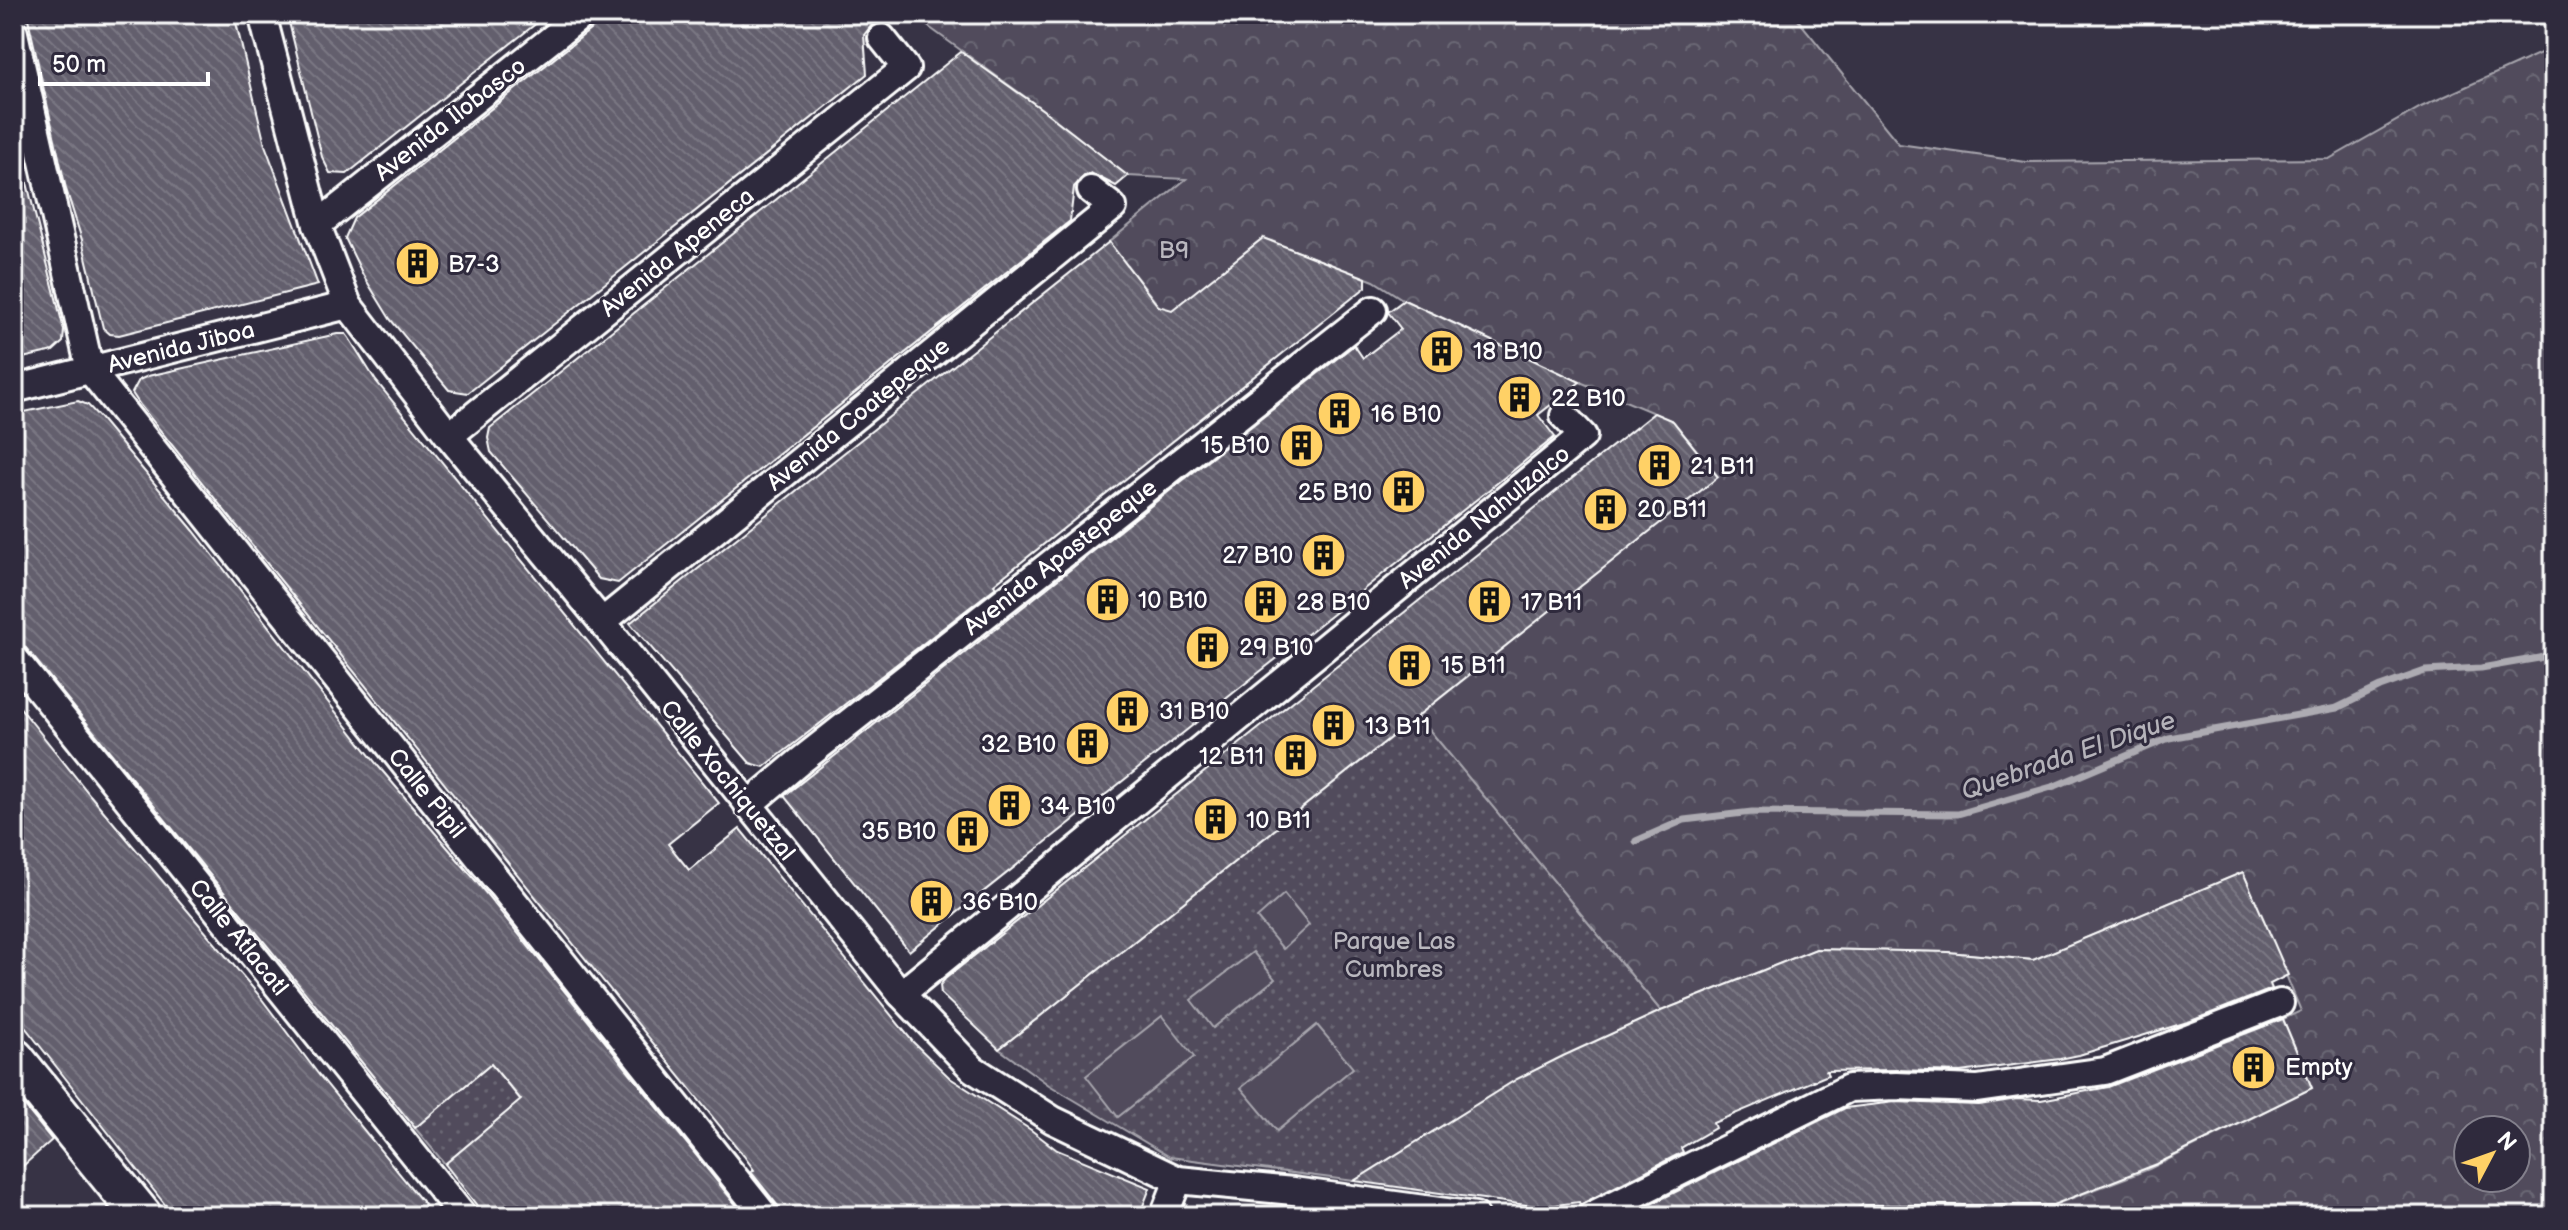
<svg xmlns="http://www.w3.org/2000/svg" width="2568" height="1230" font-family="'Balsamiq Sans',sans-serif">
  <defs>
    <pattern id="grass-dots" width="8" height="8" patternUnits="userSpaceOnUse" patternTransform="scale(2)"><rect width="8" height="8" fill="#514c5c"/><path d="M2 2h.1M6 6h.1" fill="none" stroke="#6b6774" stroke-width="1.8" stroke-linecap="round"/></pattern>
    <pattern id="forest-crowns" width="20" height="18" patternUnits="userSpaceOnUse" patternTransform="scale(2)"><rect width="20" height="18" fill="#514c5c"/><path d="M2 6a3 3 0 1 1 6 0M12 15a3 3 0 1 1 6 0" fill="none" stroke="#6b6774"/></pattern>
    <pattern id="building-back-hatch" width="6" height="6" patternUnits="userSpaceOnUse" patternTransform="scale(2)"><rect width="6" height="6" fill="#635f6d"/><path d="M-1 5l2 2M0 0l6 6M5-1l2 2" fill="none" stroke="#7a7783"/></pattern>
  </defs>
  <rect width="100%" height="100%" fill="#373345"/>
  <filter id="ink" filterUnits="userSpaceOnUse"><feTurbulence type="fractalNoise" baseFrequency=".0125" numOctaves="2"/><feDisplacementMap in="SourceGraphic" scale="16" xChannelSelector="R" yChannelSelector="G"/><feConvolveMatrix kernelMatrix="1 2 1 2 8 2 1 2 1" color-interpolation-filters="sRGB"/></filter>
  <g filter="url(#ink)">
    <g fill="url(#grass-dots)" stroke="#a8a6ae" stroke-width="2">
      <polygon points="1418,716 1661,1011 1517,1079 1354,1181 1170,1157 1049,1085 999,1049"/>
      <polygon points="491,1064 521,1100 445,1164 415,1128"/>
    </g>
    <path fill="url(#forest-crowns)" stroke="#a8a6ae" stroke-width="2" fill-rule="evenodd" d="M911,14h879l5,2 104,128 127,18 303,-3 92,-52 133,-60v1169h-712l21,-11h191l95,-36 163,-81 -29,-69 18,-8 -58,-139 -210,88 -85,-8 -132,-3 -155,62 -243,-295 300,-240 -45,-55 -93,-39 -176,-82 -30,-19 -111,-43 -97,77 -57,-73 77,-63 -58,-3 -86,-67zM2468,1130h48v48h-48z"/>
    <g fill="#514c5c" stroke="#a8a6ae" stroke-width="2">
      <polygon points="1284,894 1309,925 1283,949 1257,918"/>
      <polygon points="1253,952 1275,979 1213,1028 1191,1000"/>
      <polygon points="1162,1016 1194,1057 1118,1117 1086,1076"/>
      <polygon points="1317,1025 1353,1068 1277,1131 1241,1088"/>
    </g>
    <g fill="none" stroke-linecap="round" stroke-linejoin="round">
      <polyline stroke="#adabb2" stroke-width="7" points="1636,841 1684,820 1752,812 1958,814 2055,786 2169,738 2337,708 2380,687 2425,671 2481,668 2539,658 2554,653"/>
    </g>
    <g fill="url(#building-back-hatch)" stroke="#fff" stroke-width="2">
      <polygon points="27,14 234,14 265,145 318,285 119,335 110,334 103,328 82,240 66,189"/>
      <polygon points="287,14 548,14 347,174 330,173 322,157"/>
      <polygon points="610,14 891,14 871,26 864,35 867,74 468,393 449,390 390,319 363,275 345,238 354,218"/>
      <polygon points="961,52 1043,110 1128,176 1116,186 1091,173 1084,176 1074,187 1070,221 618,583 599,579 491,452 488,438 490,428"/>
      <polygon points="14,151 19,151 64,330 63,342 53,351 14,360"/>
      <polygon points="1263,238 1366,278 1366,287 994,584 996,587 764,767 750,763 630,623 1109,242 1158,306 1172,310"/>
      <polygon points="1404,300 1580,382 1538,415 1555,437 909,951 784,796 1354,345 1363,358 1401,329 1388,312"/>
      <polygon points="337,334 346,334 349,338 376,381 719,803 668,844 689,870 740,829 913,1042 950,1078 1031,1130 1057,1150 1150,1188 1139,1216 781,1216 778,1206 751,1172 754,1170 744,1156 220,505 140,405 132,393 139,380 148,376"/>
      <polygon points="78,401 88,405 100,418 194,531 379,767 476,881 745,1216 485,1216 445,1164 521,1100 491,1064 415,1128 26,648 14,642 14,414"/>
      <polygon points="1654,413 1673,421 1718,477 999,1049 941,994 940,985 945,979"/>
      <polygon points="14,700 90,795 258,994 319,1075 434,1216 174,1216 14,1013"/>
      <polygon points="2243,872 2288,975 2270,984 2272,989 2191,1021 2079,1055 2060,1059 1960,1072 1896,1070 1826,1071 1828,1075 1713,1123 1715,1128 1681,1148 1683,1152 1580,1205 1579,1202 1540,1207 1354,1181 1517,1079 1563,1056 1661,1011 1816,949 1948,952 2033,960"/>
      <polygon points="2283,1019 2312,1088 2157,1164 2053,1205 1863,1205 1842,1216 1627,1216 1845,1108 1895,1102 1979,1105 2017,1099 2041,1100 2108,1087"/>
      <polygon points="14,1093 52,1140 14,1174"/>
    </g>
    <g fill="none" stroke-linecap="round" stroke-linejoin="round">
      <defs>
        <g id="minor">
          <polyline points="262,14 317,225 348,305 449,436 602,622 901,994 973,1069 1053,1120 1178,1180 1293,1191 1475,1216"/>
          <polyline points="14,33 90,370 765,1216"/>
          <polyline points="317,225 583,14"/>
          <polyline points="14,389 348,305"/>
          <polyline points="449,436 906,68 882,38"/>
          <polyline points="602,622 1113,207 1091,190"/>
          <polyline points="14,658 463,1216"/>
          <polyline points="748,805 799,762 1373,310"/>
          <polyline points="901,994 1583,436 1564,416"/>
          <polyline points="1164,1216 1178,1180"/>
          <polyline points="1591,1216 1849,1088 1896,1086 1977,1089 2105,1071 2280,1003"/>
        </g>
        <polyline id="secondary" points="14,1058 142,1216"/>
      </defs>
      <use href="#minor" stroke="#fff" stroke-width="32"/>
      <use href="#secondary" stroke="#fff" stroke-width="44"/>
      <use href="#minor" stroke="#2f2a3d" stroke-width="26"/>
      <use href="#secondary" stroke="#2f2a3d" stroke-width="38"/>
    </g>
  </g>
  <defs>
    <symbol id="building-disc" viewBox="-11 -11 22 22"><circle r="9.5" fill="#ffd166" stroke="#2f2a3d"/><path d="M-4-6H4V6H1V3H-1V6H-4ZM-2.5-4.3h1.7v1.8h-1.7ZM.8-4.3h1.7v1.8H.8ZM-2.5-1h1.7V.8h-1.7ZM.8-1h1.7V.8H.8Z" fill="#111"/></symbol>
  </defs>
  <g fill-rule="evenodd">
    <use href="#building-disc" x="392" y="238" width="51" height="51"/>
    <use href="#building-disc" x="1416" y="326" width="51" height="51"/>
    <use href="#building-disc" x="1494" y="372" width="51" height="51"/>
    <use href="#building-disc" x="1314" y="388" width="51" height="51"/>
    <use href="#building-disc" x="1276" y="420" width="51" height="51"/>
    <use href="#building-disc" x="1634" y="440" width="51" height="51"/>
    <use href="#building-disc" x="1378" y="466" width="51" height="51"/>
    <use href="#building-disc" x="1580" y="484" width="51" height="51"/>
    <use href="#building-disc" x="1298" y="530" width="51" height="51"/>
    <use href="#building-disc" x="1082" y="574" width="51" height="51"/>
    <use href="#building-disc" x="1240" y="576" width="51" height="51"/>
    <use href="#building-disc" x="1464" y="576" width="51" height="51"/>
    <use href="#building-disc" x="1182" y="622" width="51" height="51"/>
    <use href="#building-disc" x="1384" y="640" width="51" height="51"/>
    <use href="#building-disc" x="1102" y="686" width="51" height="51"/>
    <use href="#building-disc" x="1308" y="700" width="51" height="51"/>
    <use href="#building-disc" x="1062" y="718" width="51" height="51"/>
    <use href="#building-disc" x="1270" y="730" width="51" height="51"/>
    <use href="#building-disc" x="984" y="780" width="51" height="51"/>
    <use href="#building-disc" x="1190" y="794" width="51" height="51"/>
    <use href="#building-disc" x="942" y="806" width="51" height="51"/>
    <use href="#building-disc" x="906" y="876" width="51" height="51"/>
    <use href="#building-disc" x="2228" y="1042" width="51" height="51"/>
  </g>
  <g text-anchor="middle" stroke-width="6" stroke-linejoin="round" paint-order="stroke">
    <g font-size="24" fill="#fff" stroke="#2f2a3d">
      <text transform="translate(450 119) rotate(-38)" y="8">Avenida Ilobasco</text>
      <text transform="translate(677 252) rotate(-39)" y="8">Avenida Apeneca</text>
      <text transform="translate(181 347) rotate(-14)" y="8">Avenida Jiboa</text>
      <text transform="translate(858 414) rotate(-39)" y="8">Avenida Coatepeque</text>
      <text transform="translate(1484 517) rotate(-39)" y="8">Avenida Nahulzalco</text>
      <text transform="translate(1060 557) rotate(-38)" y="8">Avenida Apastepeque</text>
      <text transform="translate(728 780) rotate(51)" y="8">Calle Xochiquetzal</text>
      <text transform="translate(427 793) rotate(51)" y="8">Calle Pipil</text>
      <text transform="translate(239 937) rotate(51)" y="8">Calle Atlacatl</text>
    </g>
    <g font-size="24" fill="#b9b7be" stroke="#2f2a3d">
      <text x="1174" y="258">B9</text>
      <text x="1394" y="949">Parque Las<tspan x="1394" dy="28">Cumbres</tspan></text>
    </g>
    <g font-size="24" fill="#fff" stroke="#2f2a3d" text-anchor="start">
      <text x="448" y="272">B7-3</text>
      <text x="1473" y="359">18 B10</text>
      <text x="1551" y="406">22 B10</text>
      <text x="1371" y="422">16 B10</text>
      <text x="1270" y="453" text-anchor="end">15 B10</text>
      <text x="1690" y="474">21 B11</text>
      <text x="1372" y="500" text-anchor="end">25 B10</text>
      <text x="1637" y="517">20 B11</text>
      <text x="1293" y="563" text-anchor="end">27 B10</text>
      <text x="1138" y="608">10 B10</text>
      <text x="1296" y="610">28 B10</text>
      <text x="1521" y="610">17 B11</text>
      <text x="1239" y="655">29 B10</text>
      <text x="1441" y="673">15 B11</text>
      <text x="1159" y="719">31 B10</text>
      <text x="1365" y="734">13 B11</text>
      <text x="1056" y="752" text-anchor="end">32 B10</text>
      <text x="1264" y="764" text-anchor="end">12 B11</text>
      <text x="1040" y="814">34 B10</text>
      <text x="1246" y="828">10 B11</text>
      <text x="936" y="839" text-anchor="end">35 B10</text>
      <text x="962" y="910">36 B10</text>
      <text x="2285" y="1075">Empty</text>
    </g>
    <g font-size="26" font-style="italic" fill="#b4b2b9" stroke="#2f2a3d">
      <text transform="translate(2068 755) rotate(-19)" y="9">Quebrada El Dique</text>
    </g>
  </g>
  <rect width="2568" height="1230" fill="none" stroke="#2f2a3d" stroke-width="48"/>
  <rect x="24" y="24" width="2520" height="1182" fill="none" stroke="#fff" stroke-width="3" filter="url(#ink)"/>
  <g transform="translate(2492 1154) rotate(49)"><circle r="38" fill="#2f2a3d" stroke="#827f8b" stroke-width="2"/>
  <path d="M0-6L14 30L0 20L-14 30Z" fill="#ffd166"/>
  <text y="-12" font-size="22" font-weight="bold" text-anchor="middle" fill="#ffffff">N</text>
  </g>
  <path d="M40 72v12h168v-12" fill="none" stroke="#ffffff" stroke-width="4"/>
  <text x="52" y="72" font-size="24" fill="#ffffff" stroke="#2f2a3d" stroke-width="6" paint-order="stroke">50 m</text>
</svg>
